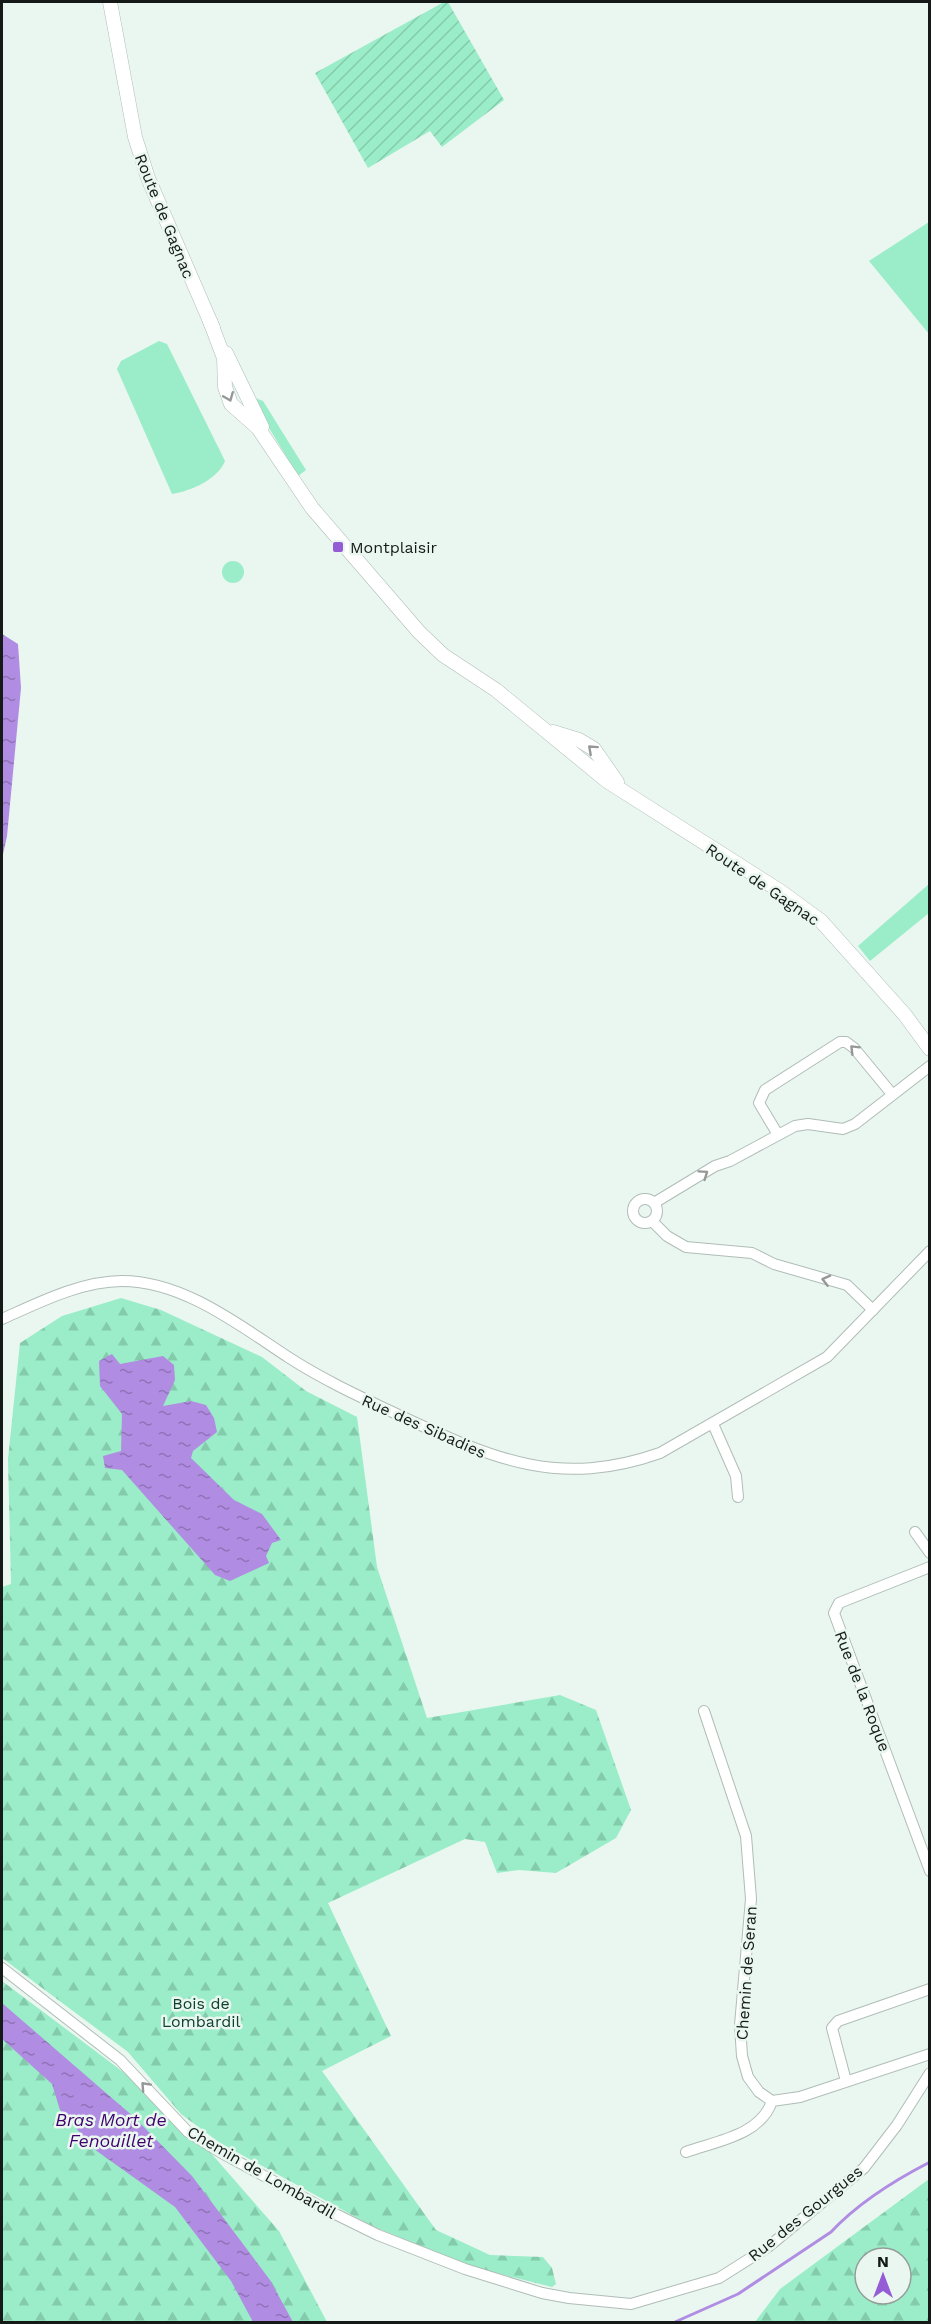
<svg xmlns="http://www.w3.org/2000/svg" width="931" height="2324" font-family="'Work Sans',sans-serif">
  <defs>
    <pattern id="forest-firs" width="22" height="20" patternUnits="userSpaceOnUse" patternTransform="scale(1.5)"><rect width="22" height="20" fill="#9aedc8"/><path d="M5 1l3.5 6h-7zM16 11l3.5 6h-7z" fill="#84cbab"/></pattern>
    <pattern id="garden-furrows" width="10" height="10" patternUnits="userSpaceOnUse" patternTransform="scale(1.5)"><rect width="10" height="10" fill="#9aedc8"/><path d="M-1 1l2-2M0 10L10 0M9 11l2-2" fill="none" stroke="#84cbab"/></pattern>
    <pattern id="water-ripples" width="26" height="14" patternUnits="userSpaceOnUse" patternTransform="scale(1.5)"><rect width="26" height="14" fill="#b18ce3"/><path d="M2 4q2-2 4 0t4 0M15 11q2-2 4 0t4 0" fill="none" stroke="#8f72b7"/></pattern>
  </defs>
  <rect width="100%" height="100%" fill="#e9f7f0"/>
  <g fill="#9aedc8">
    <polygon points="929,222 929,334 869,261"/>
    <path d="M159,341l8,3 58,117c-7,18 -34,30 -53,33l-55,-125 4,-8z"/>
    <polygon points="255,398 263,401 306,470 298,476 260,413"/>
    <circle cx="233" cy="572" r="11"/>
    <polygon points="929,884 929,913 870,961 858,946"/>
  </g>
  <g fill="url(#forest-firs)" fill-rule="evenodd">
    <polygon points="121,1298 161,1310 262,1357 306,1391 357,1417 377,1567 427,1718 560,1695 596,1710 631,1810 616,1838 556,1873 519,1870 497,1873 485,1842 465,1839 328,1903 391,2036 322,2071 436,2230 490,2255 543,2257 552,2268 556,2284 552,2287 472,2267 372,2226 220,2143 181,2114 128,2052 2,1958 2,1587 11,1584 8,1459 20,1343 62,1316"/>
    <polygon points="2,1981 126,2074 210,2152 279,2231 327,2322 2,2322"/>
    <path d="M929,2179v143h-174l25,-33zM865,2258h36v36h-36z"/>
  </g>
  <polygon fill="url(#garden-furrows)" points="444,2 448,2 504,100 442,147 430,131 368,168 315,73"/>
  <g fill="url(#water-ripples)">
    <polygon points="2,634 18,644 21,688 7,836 2,859"/>
    <polygon points="112,1354 120,1364 163,1356 174,1365 175,1380 163,1406 191,1401 206,1405 214,1418 217,1432 193,1451 191,1458 234,1500 262,1514 281,1540 272,1543 266,1556 269,1563 230,1581 215,1575 122,1470 105,1468 103,1456 121,1451 122,1414 100,1386 99,1361"/>
    <polygon points="2,2003 135,2118 192,2176 270,2280 293,2322 253,2322 231,2281 175,2207 94,2149 60,2110 52,2084 2,2039"/>
  </g>
  <g fill="none" stroke-linecap="round" stroke-linejoin="round">
    <path stroke="#b18ce3" stroke-width="3" d="M675,2322l63,-28 93,-62c27,-29 64,-52 99,-70"/>
    <defs>
      <g id="street">
        <polyline points="777,1133 759,1103 765,1090 840,1042 846,1042 854,1048 892,1094"/>
        <circle cx="645" cy="1211" r="12"/>
        <polyline points="654,1203 715,1166 730,1161 795,1126 808,1124 843,1129 855,1124 930,1066"/>
        <polyline points="652,1221 667,1236 686,1247 752,1253 774,1264 847,1285 873,1310"/>
        <path d="M2,1319c36,-16 79,-38 120,-38 61,0 117,44 166,76 37,24 77,42 117,61 91,42 155,70 255,35l167,-96 103,-106"/>
        <polyline points="713,1424 736,1476 738,1497"/>
        <polyline points="915,1532 930,1553"/>
        <polyline points="930,1567 839,1603 834,1613 930,1871"/>
        <polyline points="704,1711 746,1836 751,1899 740,2025 742,2056 748,2077 759,2092 772,2101 800,2097 930,2054"/>
        <polyline points="2,1968 120,2060 188,2132 220,2152 321,2207 378,2235 465,2269 542,2293 569,2298 631,2304 719,2278 768,2247 864,2168 897,2125 930,2073"/>
        <polyline points="846,2081 832,2028 838,2021 930,1989"/>
        <path d="M686,2152c31,-11 75,-17 86,-51"/>
      </g>
      <g id="secondary">
        <polyline points="110,2 135,137 148,178 213,328"/>
        <polyline points="210,321 224,358 225,387 231,404 258,428 312,508 419,632 443,655 496,690 607,781 780,891 821,921 905,1015 930,1049"/>
        <polyline points="226,353 262,427"/>
        <polyline points="553,732 579,740 594,749 617,782"/>
      </g>
    </defs>
    <use href="#street" stroke="#b0bdb7" stroke-width="12"/>
    <use href="#secondary" stroke="#b0bdb7" stroke-width="15"/>
    <use href="#street" stroke="#fff" stroke-width="10"/>
    <use href="#secondary" stroke="#fff" stroke-width="14"/>
  </g>
  <defs><path id="oneway-chevron" d="M-2-3.5L2.5 0L-2 3.5" fill="none" stroke-width="1.6" stroke-linecap="round" stroke-linejoin="round" transform="scale(1.5)"/></defs>
  <g stroke="#969897">
    <use href="#oneway-chevron" transform="translate(229 397) rotate(68)"/>
    <use href="#oneway-chevron" transform="translate(592 749) rotate(-138)"/>
    <use href="#oneway-chevron" transform="translate(854 1049) rotate(-135)"/>
    <use href="#oneway-chevron" transform="translate(704 1174) rotate(-35)"/>
    <use href="#oneway-chevron" transform="translate(826 1280) rotate(-166)"/>
    <use href="#oneway-chevron" transform="translate(145 2086) rotate(-133)"/>
  </g>
  <rect fill="#955dd5" stroke="#e9f7f0" stroke-width="2" x="332" y="541" width="12" height="12" rx="3"/>
  <g text-anchor="middle" stroke-width="5" stroke-linejoin="round" paint-order="stroke">
    <g font-size="16" fill="#151917" stroke="#e9f7f0">
      <text transform="translate(165 216) rotate(68)" y="6">Route de Gagnac</text>
      <text transform="translate(763 884) rotate(34)" y="6">Route de Gagnac</text>
      <text transform="translate(424 1426) rotate(24)" y="6">Rue des Sibadies</text>
      <text transform="translate(863 1691) rotate(69)" y="6">Rue de la Roque</text>
      <text transform="translate(746 1973) rotate(-86)" y="6">Chemin de Seran</text>
      <text transform="translate(262 2172) rotate(30)" y="6">Chemin de Lombardil</text>
      <text transform="translate(805 2213) rotate(-39)" y="6">Rue des Gourgues</text>
    </g>
    <g font-size="16" fill="#151917" stroke="#e9f7f0" text-anchor="start">
      <text x="350" y="553">Montplaisir</text>
    </g>
    <g font-size="16" fill="#0e422f" stroke="#e9f7f0">
      <text x="201" y="2009">Bois de<tspan x="201" dy="18">Lombardil</tspan></text>
    </g>
    <g font-size="18" font-style="italic" fill="#40016d" stroke="#e9f7f0">
      <text x="111" y="2126">Bras Mort de<tspan x="111" dy="21">Fenouillet</tspan></text>
    </g>
  </g>
  <rect width="931" height="2324" fill="none" stroke="#151917" stroke-width="6"/>
  <g transform="translate(883 2276)"><circle r="28" fill="#e9f7f0" stroke="#949e99" stroke-width="1.5"/>
  <path d="M0-4.5L10 22L0 15L-10 22Z" fill="#955dd5"/>
  <text y="-9" font-size="16" font-weight="bold" text-anchor="middle" fill="#151917">N</text>
  </g>
</svg>
